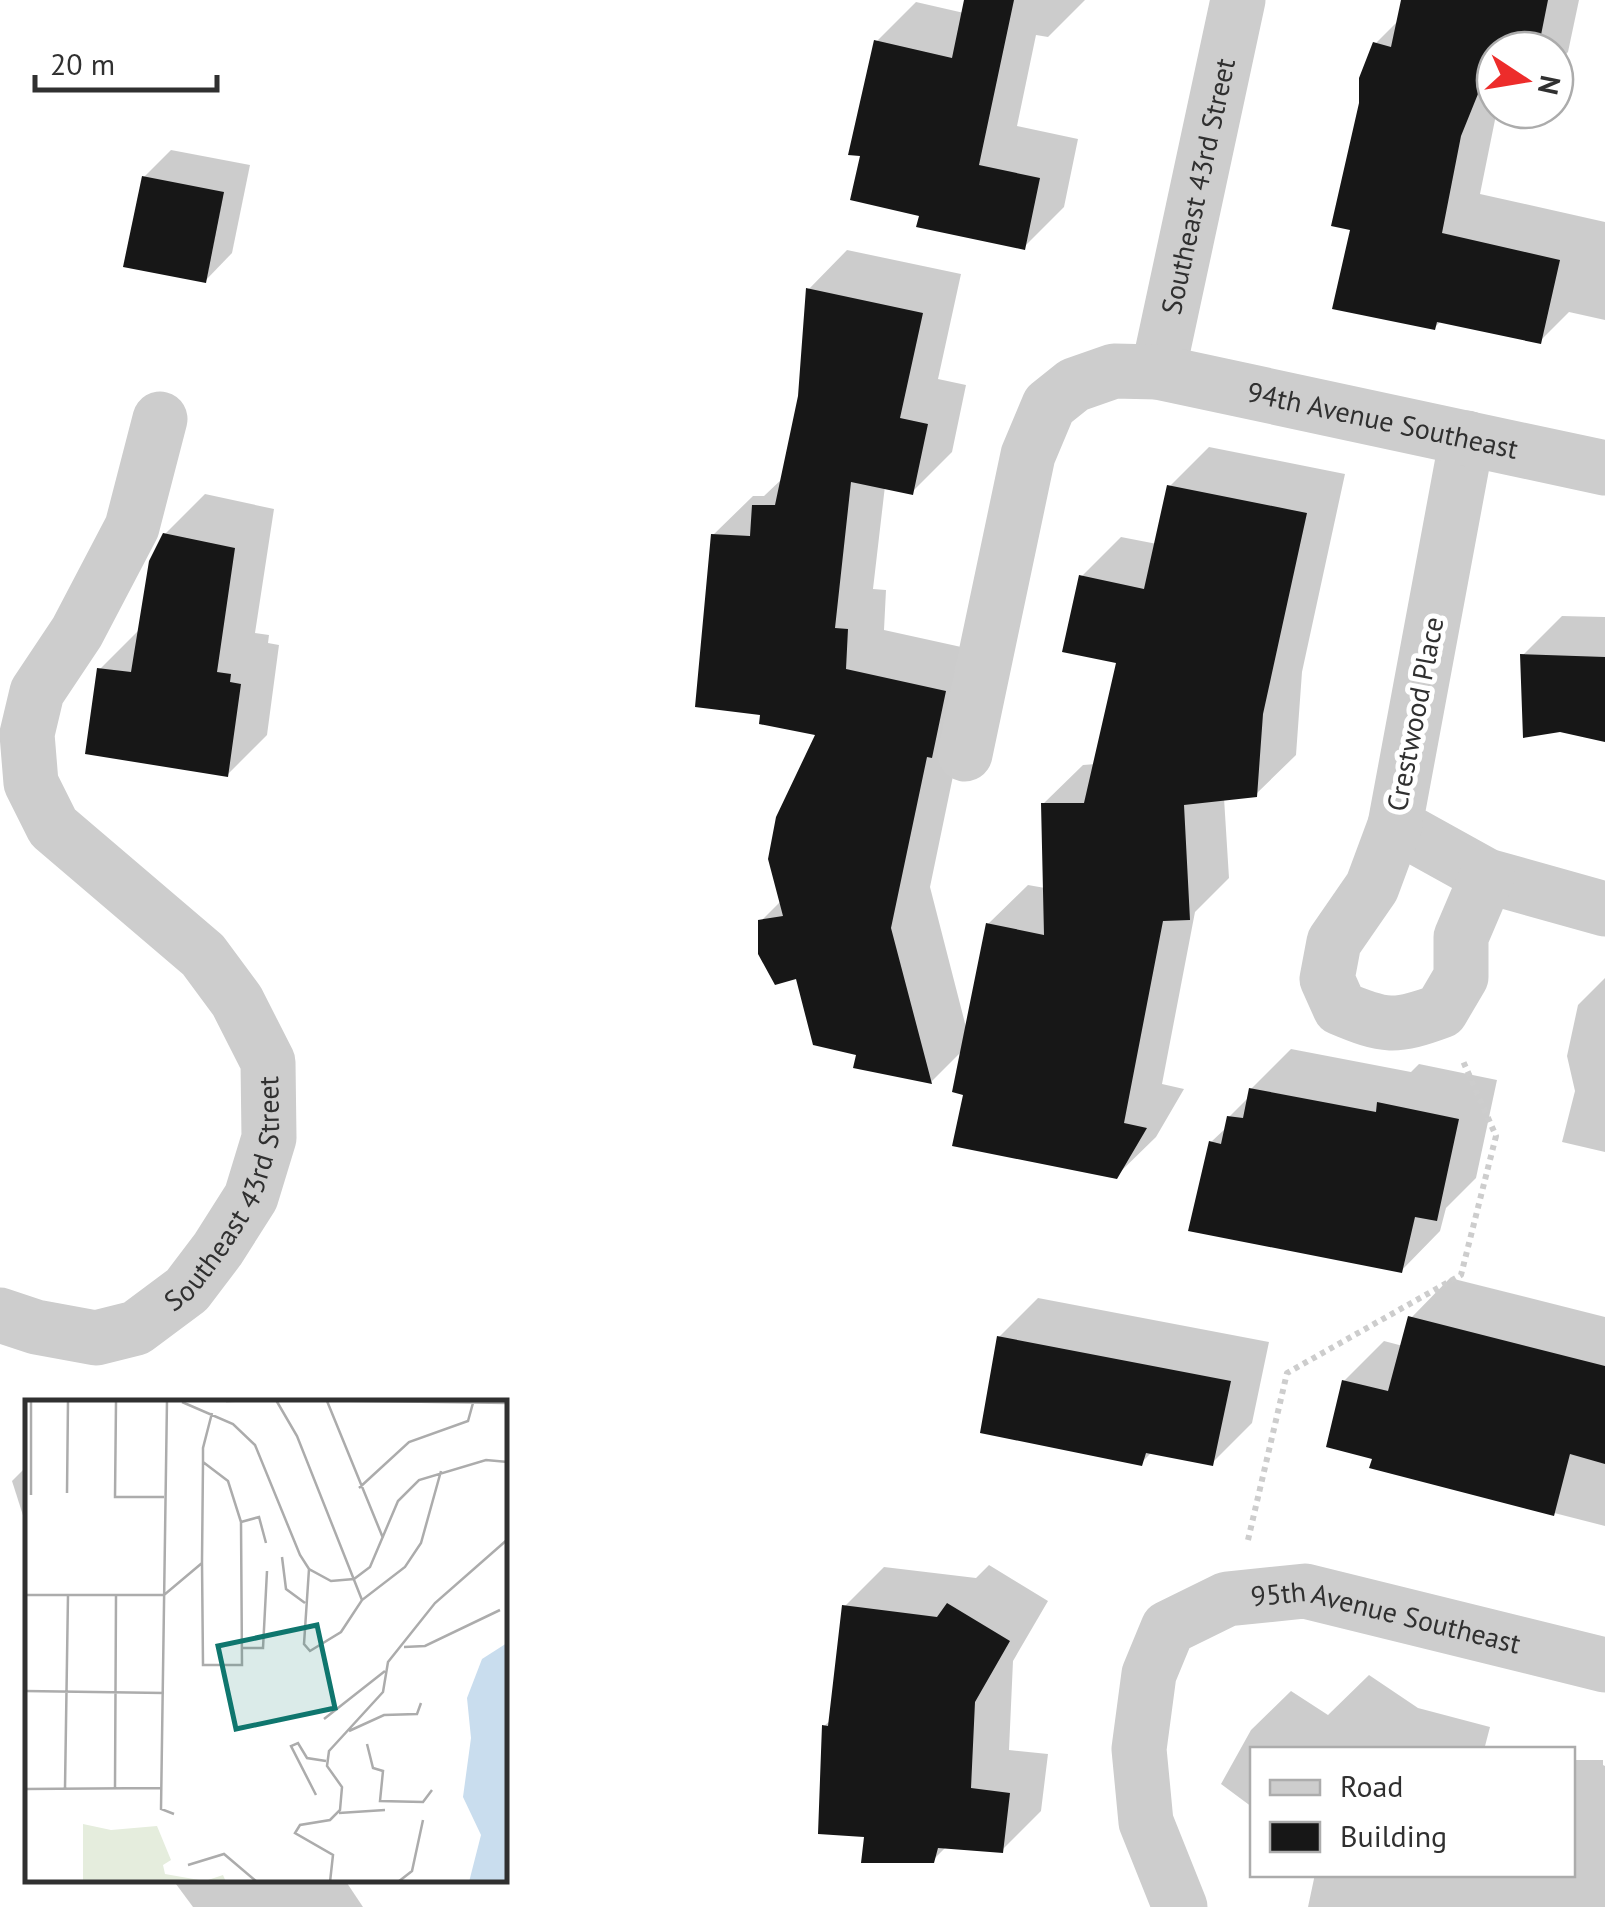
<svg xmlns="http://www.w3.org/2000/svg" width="1605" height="1907" font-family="'PT Sans',sans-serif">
  <rect width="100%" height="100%" fill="#fff"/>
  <g fill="#0003">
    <polygon points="967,0 1085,0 1048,37 1036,35 1017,126 1078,139 1064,207 1024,247 922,214 863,154 876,42 916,2 964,13"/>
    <polygon points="1403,0 1579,0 1568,52 1555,65 1555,50 1495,50 1497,110 1480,194 1605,222 1605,320 1569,312 1540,341 1442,320 1434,328 1353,229 1375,44 1399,20"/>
    <polygon points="171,150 250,165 232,253 205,281 144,177"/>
    <polygon points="847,250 961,274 938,379 966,385 952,452 912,492 885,486 873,589 886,590 884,630 984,652 964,723 930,887 967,1031 988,924 1028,885 1045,888 1043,804 1083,765 1096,764 1119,661 1081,577 1121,537 1157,544 1170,486 1209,447 1345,474 1302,672 1296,755 1256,794 1224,798 1229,878 1195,912 1162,1084 1184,1089 1156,1137 1116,1176 966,1094 963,1050 931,1082 859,1053 798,976 761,921 782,900 818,733 762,712 713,535 753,496 764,496 784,477 801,396 808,290"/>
    <polygon points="205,494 274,509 255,633 269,635 268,643 279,645 267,735 227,775 99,670 139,630 165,534"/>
    <polygon points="1562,616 1605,617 1605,740 1523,655"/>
    <polygon points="1605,978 1605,1152 1562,1142 1575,1091 1567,1056 1578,1005"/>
    <polygon points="1291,1049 1411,1072 1419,1064 1497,1080 1476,1178 1446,1208 1440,1231 1401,1271 1211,1142 1227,1127 1229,1117 1250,1096 1251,1089"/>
    <polygon points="1450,1278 1605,1317 1605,1526 1372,1466 1375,1457 1344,1381 1384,1341 1403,1346 1411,1318"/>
    <polygon points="1038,1298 1269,1342 1252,1423 1212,1463 1153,1451 1141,1463 999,1337"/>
    <polygon points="28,1465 28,1531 12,1481"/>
    <polygon points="989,1565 1048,1601 1013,1661 1009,1750 1048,1754 1041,1811 1002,1850 947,1846 933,1860 867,1834 824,1726 831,1720 845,1606 884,1567 976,1578"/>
    <polygon points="1369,1675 1418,1708 1490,1727 1484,1750 1252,1750 1252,1807 1221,1784 1251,1730 1291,1691 1328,1715"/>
    <polygon points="1572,1760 1603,1760 1603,1765 1605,1766 1605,1907 1308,1907 1315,1874 1572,1874"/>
    <polygon points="173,1880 345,1880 363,1907 193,1907"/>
  </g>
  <g fill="#171717">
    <polygon points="964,0 1014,0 979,165 1040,178 1025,250 916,227 919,216 850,200 860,156 848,155 874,40 952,58"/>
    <polygon points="1401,0 1548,0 1538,50 1495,50 1495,87 1482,84 1461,136 1442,233 1560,260 1541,344 1437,322 1435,330 1332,309 1350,230 1331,226 1359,103 1359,78 1373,42 1391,47"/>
    <polygon points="142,176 224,192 206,283 123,267"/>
    <polygon points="806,288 923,313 900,418 928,424 913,495 851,482 835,628 848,629 846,669 946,691 932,758 927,757 891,928 932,1084 853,1068 856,1055 813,1045 796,979 775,985 758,954 758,920 783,916 768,859 776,817 815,735 759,724 760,715 695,707 711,534 750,536 752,505 775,505 798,396"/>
    <polygon points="1167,485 1307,513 1263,714 1257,797 1184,805 1190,920 1163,921 1124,1123 1147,1128 1117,1179 952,1146 963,1095 952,1092 986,923 1044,935 1041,803 1084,803 1116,663 1062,652 1079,575 1144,589"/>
    <polygon points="163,533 235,548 217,672 231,674 230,682 241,684 228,777 85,754 97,668 131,672 149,561"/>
    <polygon points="1520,654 1605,657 1605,742 1560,732 1523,738"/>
    <polygon points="1249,1088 1376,1112 1377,1102 1459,1119 1437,1221 1415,1217 1402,1273 1188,1231 1209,1141 1221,1144 1227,1116 1243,1118"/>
    <polygon points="1408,1316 1605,1366 1605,1464 1570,1454 1554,1516 1369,1468 1372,1459 1326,1447 1342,1380 1388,1391"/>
    <polygon points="997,1336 1231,1381 1213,1466 1146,1453 1142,1466 980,1433"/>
    <polygon points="947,1603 1010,1641 975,1702 971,1788 1010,1793 1003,1853 938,1848 934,1863 861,1863 864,1837 818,1834 822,1725 828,1726 842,1605 937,1617"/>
  </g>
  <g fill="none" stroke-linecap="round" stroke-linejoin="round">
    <polyline stroke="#cdcdcd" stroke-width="6" stroke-dasharray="5 5" stroke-linecap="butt" points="1248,1540 1287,1373 1461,1275 1496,1136 1463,1061"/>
    <g stroke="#cdcdcd" stroke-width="55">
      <path id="s1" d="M1158,372l80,-372"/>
      <polyline points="1467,438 1395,825 1487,876 1605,909"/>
      <path id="s2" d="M965,754l63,-299 21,-50 25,-20 40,-14 44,1 447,96"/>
      <path d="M1395,825l-23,62 -38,55 -7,37 13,29c45,19 55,20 101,3l20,-34v-40l26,-61"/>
      <path id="s3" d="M0,1315l36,12 60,11 40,-10 51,-38 31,-41 33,-52 18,-59 -1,-76 -31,-61 -34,-46 -150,-128 -22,-44 -4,-49 10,-42 40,-60 55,-105 28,-108"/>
      <path id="s4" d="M1180,1907l-34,-85 -7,-73 10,-75 19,-46 59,-29 78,-8 300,74"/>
    </g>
  </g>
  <g text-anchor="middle" stroke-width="10" stroke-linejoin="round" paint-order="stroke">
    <g font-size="28" fill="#303030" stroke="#fff">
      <text dy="10" stroke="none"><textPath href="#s1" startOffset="190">Southeast 43rd Street</textPath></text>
      <text dy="10" stroke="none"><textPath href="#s2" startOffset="708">94th Avenue Southeast</textPath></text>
      <text transform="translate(1415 714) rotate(-79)" y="10">Crestwood Place</text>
      <text dy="10" stroke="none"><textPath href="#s3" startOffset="310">Southeast 43rd Street</textPath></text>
      <text dy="10" stroke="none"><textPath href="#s4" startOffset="518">95th Avenue Southeast</textPath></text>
    </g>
  </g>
  <g transform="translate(25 1400)">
    <rect width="482" height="482" fill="#fff"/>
    <path d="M58,424l28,6 46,-4 14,34 -8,5 2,9 40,7 18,-6 3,7 -143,-1z" fill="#e5eddd"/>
    <path d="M482,243v239h-38l12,-47 -18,-38 8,-59 -4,-40 15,-39z" fill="#c9ddee"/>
    <path fill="none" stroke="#acacac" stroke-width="2.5" d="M8,0h165M142,0l-6,409 13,5M251,0l21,36 65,164M271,0l212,3M201,1l42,-1M302,1l56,137M91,2l-1,95h49M157,2l51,22 22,21 45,110 9,14 22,12 23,-2 16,-12 28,-66 21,-21 67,-20 22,2M178,62l25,19 13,41 1,143h-39l-1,-103 1,-100v-14l9,-35M334,88l50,-46 59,-21 5,-18M42,93l1,-93M6,95v-95M216,122l18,-5 7,26M257,157l4,32 19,14M284,169l-5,75 6,7 31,-19 21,-32 43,-33 16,-24 20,-72M0,195h139l38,-32M379,247l21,-1 75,-36M217,248h21l4,-77M0,291l139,2M299,319l61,-48M324,331l35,-16 33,-1 4,-11M342,344l6,24 10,3 -3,30 43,1 9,-12M40,388l3,-193M90,388l1,-192M0,389l136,-1M291,395l-25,-49 7,-3 9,15 19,3M314,413l46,-3M163,465l36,-11 33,28M305,482l3,-27 -38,-22 5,-8 30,-5 10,-10 2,-23 -15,-21 2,-15 54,-59 5,-30 47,-59 73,-64M373,482l14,-11 11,-51"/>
    <path fill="#0f766e" fill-opacity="0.15" stroke="#0f766e" stroke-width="5" d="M292,225l18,83 -99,21 -18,-83z"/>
    <rect width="482" height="482" fill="none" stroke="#303030" stroke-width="5"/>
  </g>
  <rect x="1250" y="1747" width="325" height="130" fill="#ffffff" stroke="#acacac" stroke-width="2.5"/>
  <rect x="1270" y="1780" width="50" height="15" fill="#cdcdcd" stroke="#acacac" stroke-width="2.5"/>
  <text x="1340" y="1797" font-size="30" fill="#303030">Road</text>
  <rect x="1270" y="1822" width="50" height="30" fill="#171717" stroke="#acacac" stroke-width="2.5"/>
  <text x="1340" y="1847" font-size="30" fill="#303030">Building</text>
  <g transform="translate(1525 80) rotate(102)"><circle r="48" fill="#ffffff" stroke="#acacac" stroke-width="2.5"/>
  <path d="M0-8L18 38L0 25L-18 38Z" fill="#ed2c2b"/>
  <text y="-15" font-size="28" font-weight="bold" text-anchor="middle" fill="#303030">N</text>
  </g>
  <path d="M35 75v15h182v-15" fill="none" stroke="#303030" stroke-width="5"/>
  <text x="50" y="75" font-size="30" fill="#303030" stroke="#ffffff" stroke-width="8" paint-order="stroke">20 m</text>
</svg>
